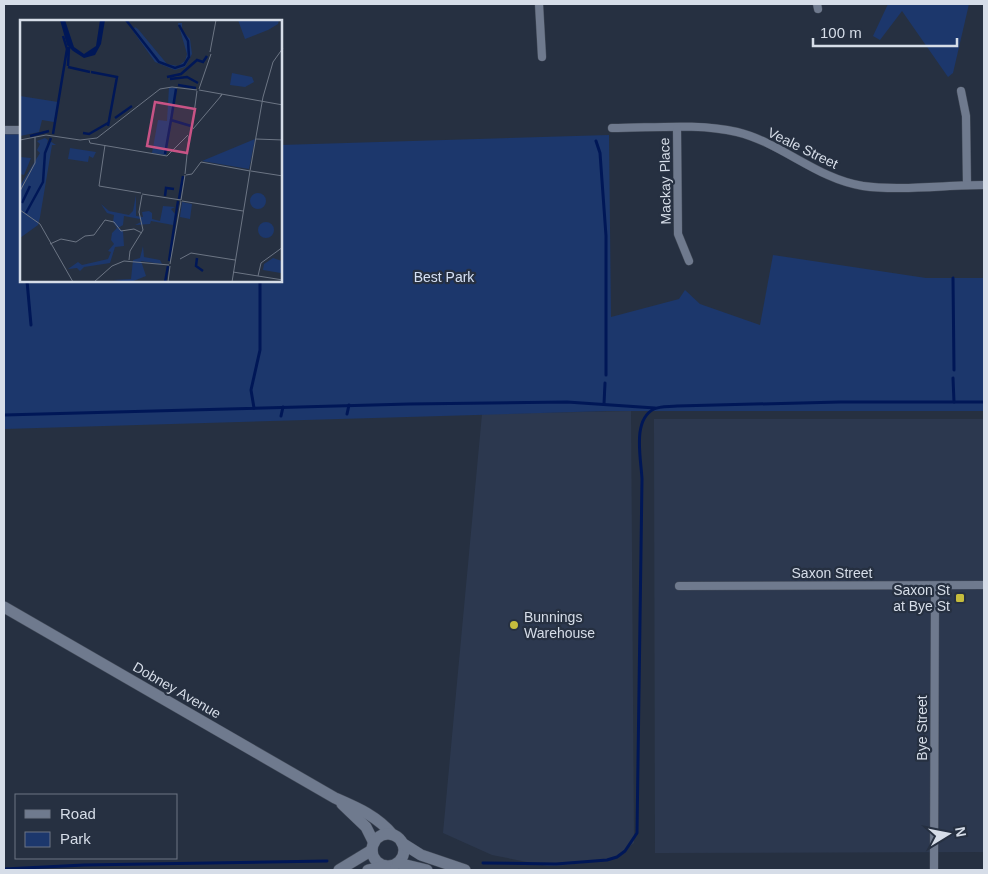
<svg xmlns="http://www.w3.org/2000/svg" width="988" height="874" font-family="Arial,sans-serif">
  <rect width="100%" height="100%" fill="#263041"/>
  <g fill="#2c384f">
    <polygon points="631,411 634,843 611,860 556,866 547,866 492,855 443,833 482,414"/>
    <polygon points="654,419 984,419 984,852 655,853"/>
  </g>
  <g fill="#1c376c">
    <polygon points="888,4 969,4 953,73 948,77 902,11 880,40 873,36"/>
    <polygon points="4,134 21,134 21,281 281,281 281,145 609,135 611,317 679,299 685,290 700,304 760,325 773,255 926,278 984,278 984,411 607,411 4,429"/>
  </g>
  <g fill="none" stroke-linecap="round" stroke-linejoin="round">
    <g stroke="#001757" stroke-width="3">
      <polyline points="596,141 600,153 606,236 606,375"/>
      <polyline points="953,278 954,370"/>
      <polyline points="27,281 31,325"/>
      <polyline points="953,378 954,402"/>
      <polyline points="604,404 605,383"/>
      <polyline points="254,408 251,390 260,350 260,281"/>
      <polyline points="347,414 349,405"/>
      <polyline points="4,415 409,404 567,402 655,408"/>
      <polyline points="281,416 283,407"/>
      <path d="M483,863l73,1 51,-4 10,-3 8,-6 12,-18 5,-354c-1,-21 -10,-59 12,-70 6,-3 16,-2 23,-3l163,-4h144"/>
      <polyline points="4,869 84,865 327,861"/>
    </g>
    <defs>
      <g id="street">
        <polyline points="539,4 542,57"/>
        <polyline points="817,4 818,9"/>
        <polyline points="961,91 966,116 967,185"/>
        <path d="M612,128c41,0 86,-5 125,4 45,11 80,47 126,54 35,5 84,-1 121,-1"/>
        <polyline points="677,128 678,234 689,261"/>
        <polyline points="4,130 21,130"/>
        <polyline points="679,586 984,585"/>
        <polyline points="934,870 935,586"/>
      </g>
      <g id="secondary">
        <path d="M4,607l331,191c23,10 42,18 58,37"/>
        <polyline points="342,804 366,827 374,843"/>
        <circle cx="388" cy="850" r="16"/>
        <polyline points="402,843 421,855 465,870"/>
        <polyline points="398,863 427,870"/>
        <polyline points="339,870 372,850"/>
        <polyline points="368,870 385,866"/>
      </g>
    </defs>
    <use href="#street" stroke="#434b59" stroke-width="9"/>
    <use href="#secondary" stroke="#434b59" stroke-width="12"/>
    <use href="#street" stroke="#6f7a8e" stroke-width="8"/>
    <use href="#secondary" stroke="#6f7a8e" stroke-width="11"/>
  </g>
  <g fill="#c5bc3d" stroke="#263041" stroke-width="2">
    <rect x="955" y="593" width="10" height="10" rx="2.5"/>
    <circle cx="514" cy="625" r="5"/>
  </g>
  <g text-anchor="middle" stroke-width="4.5" stroke-linejoin="round" paint-order="stroke">
    <g font-size="14" fill="#d6dde8" stroke="#263041">
      <text transform="translate(803 148) rotate(26)" y="5">Veale Street</text>
      <text transform="translate(665 181) rotate(-91)" y="5">Mackay Place</text>
      <text x="832" y="578">Saxon Street</text>
      <text transform="translate(177 690) rotate(30)" y="5">Dobney Avenue</text>
      <text transform="translate(922 728) rotate(-90)" y="5">Bye Street</text>
    </g>
    <g font-size="14" fill="#d5e0f4" stroke="#263041">
      <text x="444" y="282">Best Park</text>
    </g>
    <g font-size="14" fill="#d6dde8" stroke="#263041" text-anchor="end">
      <text x="950" y="595">Saxon St<tspan x="950" dy="16">at Bye St</tspan></text>
      <text x="524" y="622" text-anchor="start">Bunnings<tspan x="524" dy="16">Warehouse</tspan></text>
    </g>
  </g>
  <g transform="translate(20 20)">
    <rect width="262" height="262" fill="#263041"/>
    <path d="M218,0h41l-1,4 -10,6 -23,9zM158,3h4v8l8,8 2,15 -7,13 -10,3 -20,-8 -22,-31 2,-4 3,2 29,35 11,2 7,-5 2,-7zM212,53l20,4 2,5 -9,5 -15,-2zM149,67l8,1 -11,67 -14,-2 6,-33 9,1zM0,76l38,6 -4,20 -12,-2 -3,12 -19,4zM25,118l3,2 -1,5 3,-4 6,4h-4l-12,72 -2,8 -18,13v-52l20,-33 -3,-3 3,-6 -3,-3zM235,119l-6,30 -47,-8zM50,128l26,4 -3,6 -4,-2 -1,6 -20,-3zM0,137l11,1 -7,17 -4,-1zM230 181a8 8 0 1 1 16 0a8 8 0 1 1-16 0ZM116,175v21l7,1 -1,-5 7,-1 3,2v6l8,2 3,-15 12,1 -4,2 4,5 -2,11 -22,-4 -1,3 -15,1 6,-3 -1,-3 -16,-3 -1,9 -5,3 5,3 1,15 -9,1 -5,16 -26,4 -4,4 -3,-3 -9,1 10,-7 4,3 26,-6 3,-7 -3,-1 6,-7 -3,-4 1,-7 5,-5 -4,-6 1,-7 -7,-2 -6,-9 8,7 20,4 4,-4zM162,182l10,2 -2,15 -10,-2zM238 210a8 8 0 1 1 16 0a8 8 0 1 1-16 0ZM123,226l1,11 16,3 2,4 -21,-3 5,15 -15,6 -18,-2 18,-1 2,-19 7,-2zM253,238l9,3 -1,12 -18,-3 1,-6z" fill="#1c376c"/>
    <path d="M40,0h5l9,27 10,7 12,-8 4,-26h5l-4,24 -6,11 -11,3 -11,-7 -6,-6z" fill="#001757"/>
    <path fill="none" stroke="#001757" stroke-width="2.5" d="M106,0l33,42 16,6 9,-3 5,-8 -1,-16 -9,-16M48,46l1,-19M48,47l22,5M71,52l26,5 -9,49M147,57l14,-3 16,-14 6,2 4,-6M150,59l17,-2 11,6M158,65l18,3M156,69l-5,31 20,6M95,98l17,-12M63,113l6,1 19,-11M33,114l14,-85 -4,-13M10,116l19,-5M145,134l6,-34M145,176l1,-8 8,1M159,179l4,-23M2,183l8,-17M6,193l17,-31 2,-29 6,-15M177,238l-1,8 7,5M149,241l9,-60M145,262l3,-16"/>
    <path fill="none" stroke="#6c7584" stroke-width="1" d="M190,32l6,-32M179,69l12,-35M179,70l84,15M172,108l5,-37M173,109l28,-33 1,-2 -2,3M236,119l27,1M0,120l26,-5 34,5 17,-2 63,-49 12,-2 25,3M69,120l1,3 77,13 21,-21M85,125l-6,41 42,7M230,151l13,-74 10,-35 10,-14M231,151l32,5M165,154l4,-38M166,155l6,-1 9,-12 49,9M0,171l15,-28v-26M122,174l39,6M161,180l4,-25M162,181l61,10M0,190l20,14 33,58M30,224l11,-5 15,3 9,-6 9,-1 11,-15 9,2 7,9 13,-2 8,4M160,239l11,-6 44,7M109,240l1,-9 13,-21 -4,-18 3,-17M150,244l11,-63M213,252l50,8M238,256l3,-13 22,-16M74,262l18,-16 12,-5 45,4M148,262l2,-16M212,262l18,-111"/>
    <path fill="#c85385" fill-opacity="0.15" stroke="#c85385" stroke-width="2.5" d="M135,82l40,7 -8,44 -40,-7z"/>
    <rect width="262" height="262" fill="none" stroke="#d6dde8" stroke-width="2.5"/>
  </g>
  <rect width="988" height="874" fill="none" stroke="#d6dde8" stroke-width="10"/>
  <rect x="15" y="794" width="162" height="65" fill="#263041" stroke="#6c7584"/>
  <rect x="25" y="810" width="25" height="8" fill="#6f7a8e" stroke="#6c7584"/>
  <text x="60" y="819" font-size="15" fill="#d6dde8">Road</text>
  <rect x="25" y="832" width="25" height="15" fill="#1c376c" stroke="#6c7584"/>
  <text x="60" y="844" font-size="15" fill="#d6dde8">Park</text>
  <g transform="translate(948 834) rotate(80)" stroke="#263041" stroke-width="4" paint-order="stroke">
  <path d="M0-4L9 19L0 12L-9 19Z" fill="#d6dde8"/>
  <text y="-8" font-size="14" font-weight="bold" text-anchor="middle" fill="#d6dde8">N</text>
  </g>
  <path d="M813 38v8h144v-8" fill="none" stroke="#d6dde8" stroke-width="2.5"/>
  <text x="820" y="38" font-size="15" fill="#d6dde8" stroke="#263041" stroke-width="4" paint-order="stroke">100 m</text>
</svg>
